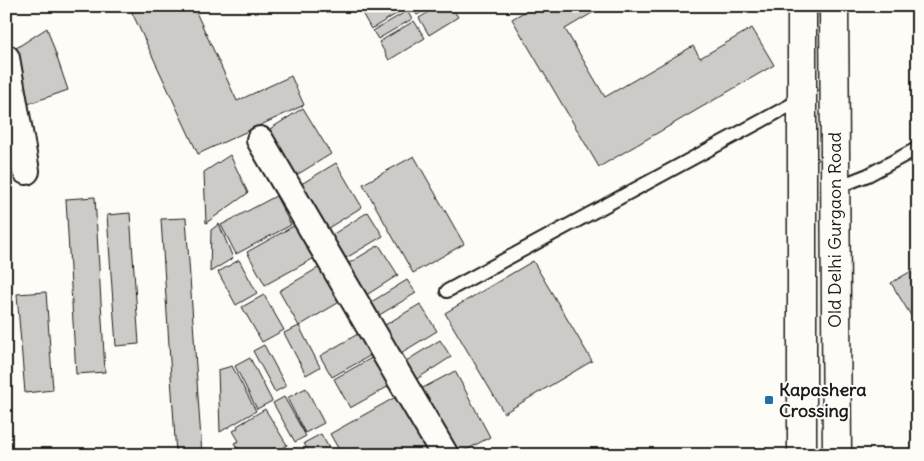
<svg xmlns="http://www.w3.org/2000/svg" width="924" height="461" font-family="Delius,sans-serif">
  <rect width="100%" height="100%" fill="#fdfcf7"/>
  <filter id="ink" filterUnits="userSpaceOnUse"><feTurbulence type="fractalNoise" baseFrequency=".02" numOctaves="2"/><feDisplacementMap in="SourceGraphic" scale="10" xChannelSelector="R" yChannelSelector="G"/><feConvolveMatrix kernelMatrix="1 2 1 2 8 2 1 2 1" color-interpolation-filters="sRGB"/></filter>
  <g filter="url(#ink)">
    <g fill="#cccbc8" stroke="#1c1c1c">
      <polygon points="129,6 203,6 195,10 237,101 291,76 304,105 198,154"/>
      <polygon points="375,6 407,6 408,7 371,29 362,13"/>
      <polygon points="412,6 433,6 417,15"/>
      <polygon points="439,6 451,6 458,17 429,35 419,18"/>
      <polygon points="534,6 604,6 565,29 605,97 693,46 700,58 752,28 774,65 599,167 512,19"/>
      <polygon points="407,11 412,19 378,39 373,31"/>
      <polygon points="414,21 425,38 389,60 379,42"/>
      <polygon points="47,28 68,90 25,105 7,54"/>
      <polygon points="303,108 331,154 290,179 262,134"/>
      <polygon points="230,155 248,193 206,223 204,172"/>
      <polygon points="414,156 464,244 413,273 363,184"/>
      <polygon points="18,163 21,176 6,180 6,166"/>
      <polygon points="336,163 362,207 325,230 298,186"/>
      <polygon points="276,196 291,225 236,254 221,225"/>
      <polygon points="95,197 105,372 76,374 66,199"/>
      <polygon points="368,212 383,236 346,258 332,235"/>
      <polygon points="130,213 139,344 116,346 107,215"/>
      <polygon points="186,218 202,455 176,455 161,219"/>
      <polygon points="299,223 318,256 265,285 247,252"/>
      <polygon points="219,224 233,258 210,272 211,230"/>
      <polygon points="379,245 398,275 360,299 341,268"/>
      <polygon points="239,260 257,293 236,305 218,272"/>
      <polygon points="533,261 592,361 504,413 445,313"/>
      <polygon points="323,265 343,300 299,326 279,291"/>
      <polygon points="918,267 918,327 891,283"/>
      <polygon points="407,280 416,293 376,317 368,304"/>
      <polygon points="46,292 53,390 25,393 17,294"/>
      <polygon points="264,295 284,330 262,342 242,307"/>
      <polygon points="420,304 437,331 396,356 380,328"/>
      <polygon points="299,326 320,367 306,375 284,333"/>
      <polygon points="363,331 375,353 332,377 320,356"/>
      <polygon points="440,340 451,357 412,382 401,364"/>
      <polygon points="264,345 286,386 275,392 253,351"/>
      <polygon points="375,356 391,385 350,408 334,379"/>
      <polygon points="250,358 272,401 257,409 235,366"/>
      <polygon points="232,366 256,411 220,432 218,370"/>
      <polygon points="455,371 490,437 457,455 419,390"/>
      <polygon points="306,388 324,423 305,433 287,398"/>
      <polygon points="401,394 433,451 426,455 342,455 330,434"/>
      <polygon points="284,397 306,436 295,442 273,403"/>
      <polygon points="265,409 287,445 272,455 237,455 240,453 234,443 239,441 233,431 238,428 237,426"/>
      <polygon points="321,434 333,455 310,455 304,443"/>
    </g>
    <g fill="none" stroke-linecap="round" stroke-linejoin="round">
      <defs>
        <g id="lane">
          <polyline points="835,188 868,175 918,148"/>
          <polyline points="447,291 802,99"/>
        </g>
        <g id="street">
          <polyline points="6,58 26,171"/>
          <polyline points="260,140 445,455"/>
        </g>
        <g id="secondary">
          <polyline points="834,6 837,455"/>
          <polyline points="802,455 802,6"/>
        </g>
      </defs>
      <use href="#lane" stroke="#1c1c1c" stroke-width="16"/>
      <use href="#street" stroke="#1c1c1c" stroke-width="30"/>
      <use href="#secondary" stroke="#1c1c1c" stroke-width="31"/>
      <use href="#lane" stroke="#fdfcf7" stroke-width="12"/>
      <use href="#street" stroke="#fdfcf7" stroke-width="26"/>
      <use href="#secondary" stroke="#fdfcf7" stroke-width="28"/>
    </g>
  </g>
  <rect fill="#1f6fb2" stroke="#fdfcf7" stroke-width="2" x="764" y="395" width="10" height="10" rx="2.5"/>
  <g text-anchor="middle" stroke-width="4" stroke-linejoin="round" paint-order="stroke">
    <g font-size="18" fill="#1c1c1c" stroke="#fdfcf7">
      <text transform="translate(835 230) rotate(-90)" y="6">Old Delhi Gurgaon Road</text>
    </g>
    <g font-size="18" font-weight="bold" fill="#1c1c1c" stroke="#fdfcf7" text-anchor="start">
      <text x="779" y="396">Kapashera<tspan x="779" dy="21">Crossing</tspan></text>
    </g>
  </g>
  <rect width="924" height="461" fill="none" stroke="#fdfcf7" stroke-width="25"/>
  <rect x="12" y="12" width="899" height="436" fill="none" stroke="#1c1c1c" stroke-width="2" filter="url(#ink)"/>
</svg>
